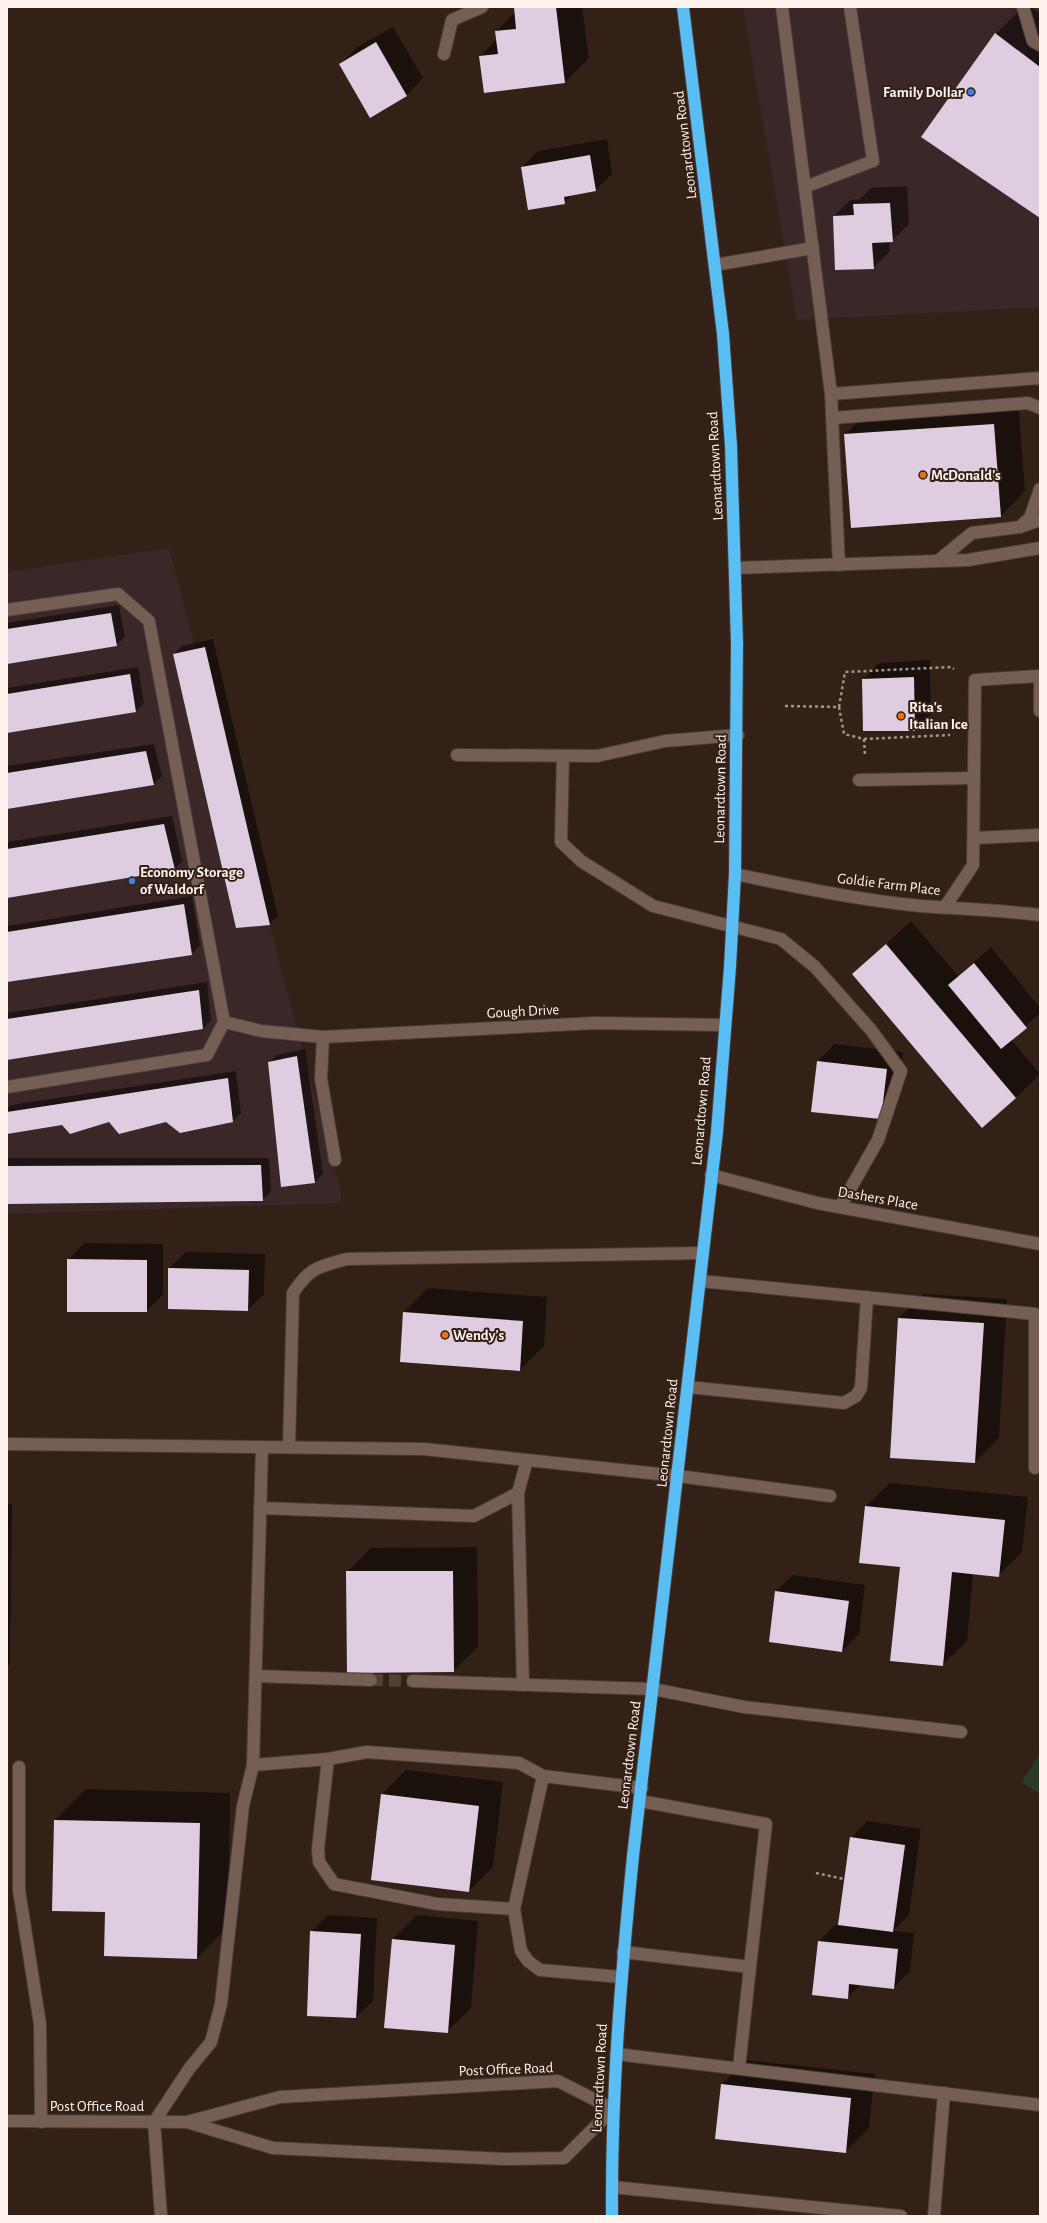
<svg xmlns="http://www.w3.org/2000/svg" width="1047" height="2223" font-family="'Alegreya Sans',sans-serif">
  <rect width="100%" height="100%" fill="#332118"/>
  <g fill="#3b2727">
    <polygon points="743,7 1040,7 1040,307 797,320"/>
    <polygon points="169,548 340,1189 342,1203 7,1214 7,572"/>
  </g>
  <polygon fill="#2a3b29" points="1040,1753 1040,1794 1022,1782"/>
  <g fill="#0007">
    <polygon points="515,7 582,7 589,58 565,82 480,56 497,39 496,32 515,12"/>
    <polygon points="1023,7 1031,7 1040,13 1040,217 996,34"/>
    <polygon points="393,27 423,78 407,95 371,116 341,64 357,47"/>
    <polygon points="607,139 612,174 596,190 573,194 564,203 522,167 538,151"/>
    <polygon points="907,186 909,224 892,241 889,241 890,251 873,268 834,216 850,200 860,199 871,188"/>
    <polygon points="1018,400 1025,491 1001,516 845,435 869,410"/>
    <polygon points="119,605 125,637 116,645 7,663 7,623"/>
    <polygon points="213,639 278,916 270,924 237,927 174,654 182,646"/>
    <polygon points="930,660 931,714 914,730 863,680 879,663"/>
    <polygon points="138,667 144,703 136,711 7,732 7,688"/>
    <polygon points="154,744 162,776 154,784 7,808 7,766"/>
    <polygon points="172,816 182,861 174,870 7,897 7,842"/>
    <polygon points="192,896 200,945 192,954 7,981 7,926"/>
    <polygon points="911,921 958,976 991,947 1040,1008 1040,1013 1011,1039 1040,1074 1016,1098 982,1126 853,974"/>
    <polygon points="207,982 211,1020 203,1029 7,1059 7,1013"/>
    <polygon points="834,1044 903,1052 897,1102 881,1118 813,1111 818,1061"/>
    <polygon points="305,1049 323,1174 315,1182 282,1185 269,1063 277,1055"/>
    <polygon points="236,1071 241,1113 233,1121 180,1132 167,1121 63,1124 7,1131 7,1109 11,1105"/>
    <polygon points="7,1158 269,1158 271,1192 262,1200 7,1203"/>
    <polygon points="84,1243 163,1244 163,1295 146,1311 68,1260"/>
    <polygon points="186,1252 265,1254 264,1294 248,1310 169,1268"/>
    <polygon points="428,1288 547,1297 544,1346 520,1370 404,1312"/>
    <polygon points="923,1294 1007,1299 999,1438 975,1462 891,1457 899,1318"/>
    <polygon points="890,1483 1028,1497 1022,1552 998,1576 973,1574 967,1641 942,1665 901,1566 865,1507"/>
    <polygon points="7,1504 12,1504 10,1663 7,1667"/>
    <polygon points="477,1547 478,1647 453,1671 347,1572 371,1548"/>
    <polygon points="793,1575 865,1585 859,1634 842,1651 770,1641 776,1591"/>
    <polygon points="406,1770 503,1782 493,1867 469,1891 382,1794"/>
    <polygon points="86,1789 230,1793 228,1927 197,1958 106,1911 55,1820"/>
    <polygon points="867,1821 921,1829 909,1915 893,1931 914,1933 910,1971 894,1988 861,1984 847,1998 818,1942 835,1925 839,1925 851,1838"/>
    <polygon points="328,1915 377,1918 373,2001 356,2017 308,2015 311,1932"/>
    <polygon points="417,1915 478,1921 471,2008 447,2032 393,1939"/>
    <polygon points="746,2060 875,2074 869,2128 845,2152 722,2084"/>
  </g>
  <g fill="#decde0">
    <polygon points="514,7 556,7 565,83 484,93 479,56 498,54 495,31 516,29"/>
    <polygon points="995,33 1040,67 1040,218 921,137"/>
    <polygon points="376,42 407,96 370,118 339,64"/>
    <polygon points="590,155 596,191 564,197 565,204 528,210 521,167"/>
    <polygon points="890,203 893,242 872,243 874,269 835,270 833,216 854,215 853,204"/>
    <polygon points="994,424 1001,517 851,528 844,434"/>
    <polygon points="111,613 117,646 7,664 7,629"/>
    <polygon points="205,647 270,925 236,928 173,654"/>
    <polygon points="130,674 136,712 7,733 7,694"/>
    <polygon points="914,677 915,731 863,731 862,679"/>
    <polygon points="146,751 154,785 7,809 7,773"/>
    <polygon points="164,824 175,870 7,898 7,849"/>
    <polygon points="184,904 192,955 7,982 7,932"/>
    <polygon points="886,944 1016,1098 982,1128 852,974"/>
    <polygon points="974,963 1027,1028 1001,1049 948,985"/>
    <polygon points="199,990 203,1029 7,1060 7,1019"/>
    <polygon points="297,1056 315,1183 281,1187 268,1062"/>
    <polygon points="817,1061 887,1069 881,1119 811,1112"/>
    <polygon points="228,1078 233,1122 180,1133 166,1122 119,1134 109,1122 70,1134 62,1125 7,1134 7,1112"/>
    <polygon points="261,1165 263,1201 7,1204 7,1166"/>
    <polygon points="67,1259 147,1260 147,1312 67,1312"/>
    <polygon points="168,1268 249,1270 248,1311 168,1309"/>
    <polygon points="403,1312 523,1321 520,1371 400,1362"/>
    <polygon points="898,1318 984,1323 975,1463 890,1458"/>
    <polygon points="865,1506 1005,1520 999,1577 952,1572 943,1666 890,1661 900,1567 859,1563"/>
    <polygon points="346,1571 453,1571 454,1672 347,1673"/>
    <polygon points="775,1591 849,1601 842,1652 769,1642"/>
    <polygon points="381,1794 479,1806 469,1892 371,1880"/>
    <polygon points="54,1820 200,1823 197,1959 104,1956 105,1912 52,1911"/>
    <polygon points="850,1837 905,1845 893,1932 838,1925"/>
    <polygon points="310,1931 361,1934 356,2018 307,2016"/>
    <polygon points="392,1939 455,1945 448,2033 384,2028"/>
    <polygon points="818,1941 898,1949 894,1989 849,1984 848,1999 812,1995"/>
    <polygon points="721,2084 851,2098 846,2153 715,2139"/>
  </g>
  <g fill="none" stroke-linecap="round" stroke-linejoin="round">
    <polyline stroke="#524038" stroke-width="12" stroke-dasharray="12 6" stroke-linecap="butt" points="371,1680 413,1681"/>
    <defs>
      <g id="minor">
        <polyline points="782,7 831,394 839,565"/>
        <polyline points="1023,7 1033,41 1040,45"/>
        <polyline points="444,54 452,20 482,7"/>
        <polyline points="805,187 873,161 850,7"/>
        <polyline points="715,265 813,248"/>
        <polyline points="831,394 1040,378"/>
        <polyline points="832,418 1028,403 1040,408"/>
        <polyline points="1022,525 1030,518 1040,489"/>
        <polyline points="938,561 972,533 1020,527 1040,520"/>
        <polyline points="735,568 968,560 1040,548"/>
        <polyline points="7,610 118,594 149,621 224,1022 207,1055 7,1087"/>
        <polyline points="1040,676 1040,711"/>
        <polyline points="457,755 597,756 665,741 738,735"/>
        <polyline points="563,756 561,842 581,861 653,906 781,939 815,967 871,1030 901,1071 878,1140 840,1207"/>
        <polyline points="859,780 974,778"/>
        <polyline points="974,838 1040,835"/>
        <path d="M735,874c61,13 124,26 186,32 40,3 79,4 119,9"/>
        <polyline points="945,907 973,865 975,680 1039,676"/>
        <polyline points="224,1022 261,1031 323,1037 595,1023 724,1025"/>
        <polyline points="323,1037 321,1079 335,1160"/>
        <polyline points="711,1175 817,1203 1040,1244"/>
        <polyline points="700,1281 1035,1314 1035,1468"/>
        <polyline points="688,1387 844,1403 856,1396 861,1388 867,1297"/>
        <polyline points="7,1444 424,1449 678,1476 830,1496"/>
        <path d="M289,1447l4,-154c17,-26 25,-26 54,-34l356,-6"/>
        <polyline points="518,1493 523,1685"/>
        <polyline points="260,1508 474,1516 518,1493 527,1460"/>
        <polyline points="256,1676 371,1680"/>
        <polyline points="413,1681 653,1689 744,1707 961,1732"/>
        <polyline points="328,1759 367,1752 519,1763 543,1776"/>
        <polyline points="253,1765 328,1759 318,1849 319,1862 334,1884 437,1904 514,1909"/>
        <polyline points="19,1767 19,1890 40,2024 41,2122"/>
        <polyline points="623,1952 750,1967 766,1824 640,1801"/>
        <polyline points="621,1977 540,1970 528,1961 521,1951 514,1909 543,1776 642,1788"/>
        <polyline points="616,2054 1040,2105"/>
        <polyline points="739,2068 750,1967"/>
        <polyline points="7,2121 187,2122 280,2097 558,2081 613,2109 564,2158 504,2159 273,2148 187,2122"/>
        <polyline points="612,2187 901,2216"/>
        <polyline points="161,2216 154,2122 189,2069 211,2042 221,2004 243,1806 253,1765 262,1447"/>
        <polyline points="934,2216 944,2093"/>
      </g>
      <path id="highway" d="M612,2216c-1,-121 9,-240 21,-360l84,-724 13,-165 5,-93 2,-231 -6,-197 -8,-112 -40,-327"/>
    </defs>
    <use href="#minor" stroke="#4c3d37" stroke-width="14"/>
    <use href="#highway" stroke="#4c3d37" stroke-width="14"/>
    <g stroke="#a2938b" stroke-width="2.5" stroke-dasharray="3 3" stroke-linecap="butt">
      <polyline points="785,706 839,707 844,734 864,739 950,735"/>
      <polyline points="839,707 845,672 951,667 954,669"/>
      <polyline points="864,739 865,756"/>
      <polyline points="816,1873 844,1879"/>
    </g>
    <use href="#minor" stroke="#755f55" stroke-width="12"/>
    <use href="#highway" stroke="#59bef3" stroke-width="12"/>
  </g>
  <g fill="#3f7fe0" stroke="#332118" stroke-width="1.5">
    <circle cx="971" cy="92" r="4"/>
    <circle cx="132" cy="881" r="4"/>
  </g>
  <g fill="#e8710a" stroke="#332118" stroke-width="1.5">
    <circle cx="923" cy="475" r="4"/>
    <circle cx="901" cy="716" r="4"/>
    <circle cx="445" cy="1335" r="4"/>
  </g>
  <g text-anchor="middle" stroke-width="4" stroke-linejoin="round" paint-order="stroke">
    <g font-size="15" font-weight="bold" fill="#fff2ec" stroke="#332118" text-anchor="start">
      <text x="963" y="97" text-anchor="end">Family Dollar</text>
      <text x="931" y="480">McDonald's</text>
      <text x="909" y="712">Rita's<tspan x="909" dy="17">Italian Ice</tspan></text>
      <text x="140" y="877">Economy Storage<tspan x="140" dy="17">of Waldorf</tspan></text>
      <text x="453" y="1340">Wendy's</text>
    </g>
    <g font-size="15" fill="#fff2ec" stroke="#332118">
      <text transform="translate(685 145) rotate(-97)" y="5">Leonardtown Road</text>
      <text transform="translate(715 466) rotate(-93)" y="5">Leonardtown Road</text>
      <text transform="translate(720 789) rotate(-89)" y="5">Leonardtown Road</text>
      <text transform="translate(889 884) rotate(7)" y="5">Goldie Farm Place</text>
      <text transform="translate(523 1011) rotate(-3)" y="5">Gough Drive</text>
      <text transform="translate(701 1111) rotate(-85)" y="5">Leonardtown Road</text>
      <text transform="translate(878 1198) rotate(10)" y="5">Dashers Place</text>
      <text transform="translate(667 1433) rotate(-84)" y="5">Leonardtown Road</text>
      <text transform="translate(629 1755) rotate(-83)" y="5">Leonardtown Road</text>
      <text transform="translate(506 2069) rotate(-2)" y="5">Post Office Road</text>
      <text transform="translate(599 2078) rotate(-87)" y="5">Leonardtown Road</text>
      <text x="97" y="2111">Post Office Road</text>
    </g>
  </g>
  <rect width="1047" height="2223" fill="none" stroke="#fff2ec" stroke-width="16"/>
</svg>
